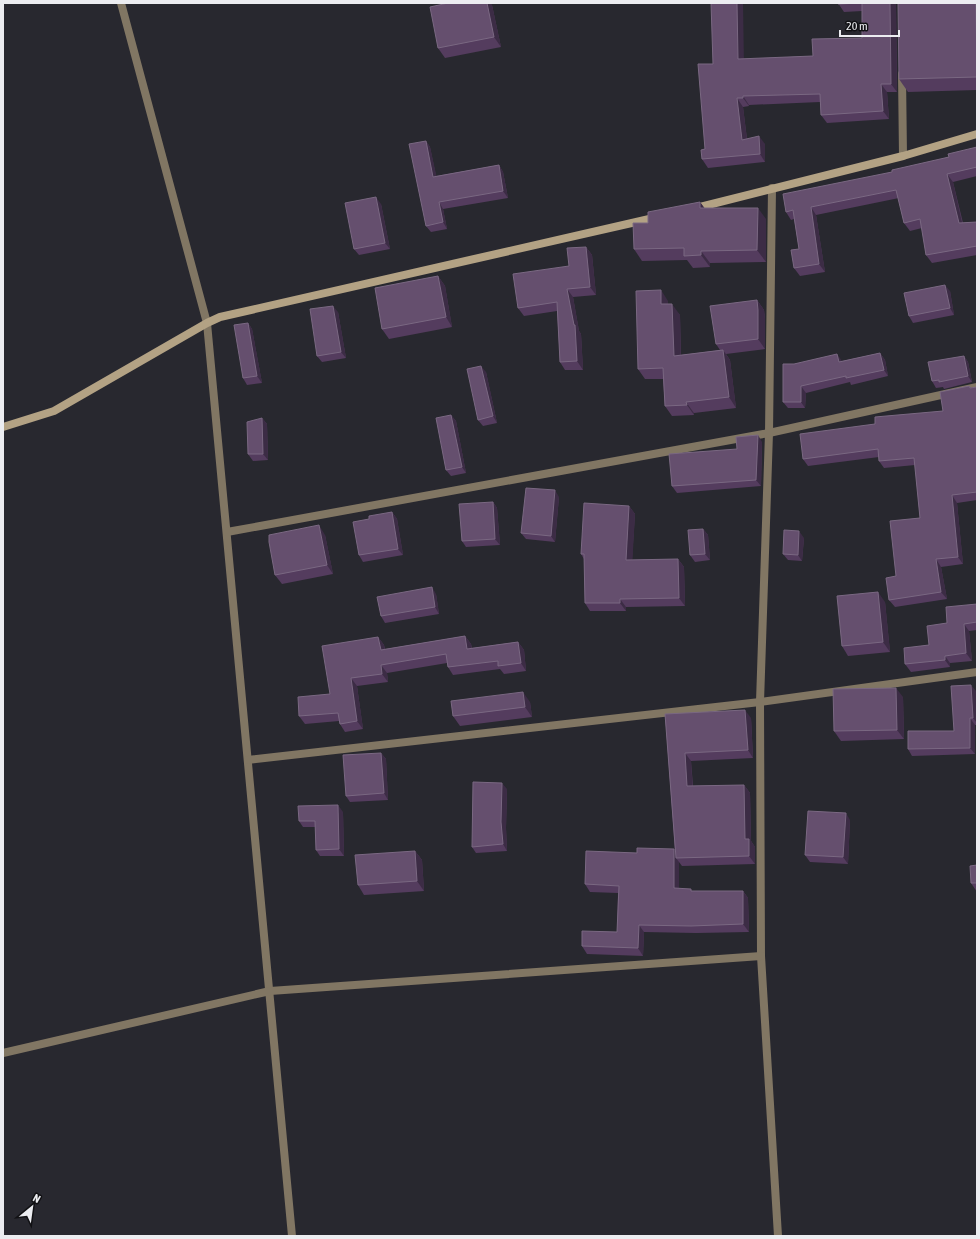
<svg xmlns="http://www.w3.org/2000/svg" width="980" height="1239" font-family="'Asap Condensed',sans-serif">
  <rect width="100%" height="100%" fill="#28282f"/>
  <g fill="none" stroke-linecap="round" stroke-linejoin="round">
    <g stroke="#817663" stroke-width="8">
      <polyline points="121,3 207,323 292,1236"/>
      <polyline points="902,74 903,156"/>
      <polyline points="772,188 769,433 760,702 761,956 778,1236"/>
      <polyline points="227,532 769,433 977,387"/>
      <polyline points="248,760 760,702 977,672"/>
      <polyline points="3,1053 270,991 761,956"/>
    </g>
    <g stroke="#b3a284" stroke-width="8">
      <polyline points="692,209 903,156 977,134"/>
      <polyline points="3,427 54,411 207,323 220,317 658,217"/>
    </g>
  </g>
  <g fill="#543c5e">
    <polygon points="838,3 896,4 897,92 887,92 889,119 827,123 821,115 820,102 749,105 749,106 743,107 747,139 765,144 765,162 708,168 702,159 705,149 713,64 744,59 813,56 862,38 862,11 844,12"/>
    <polygon points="977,3 977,90 908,92 899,79"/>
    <polygon points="492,5 501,47 445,58 438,48"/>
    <polygon points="426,141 430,147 436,176 499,165 503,172 508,198 443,209 447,229 431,232 426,226"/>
    <polygon points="977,147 977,176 953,182 963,223 977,222 977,255 932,263 926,255 922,228 910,231 904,223 899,198 816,215 825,272 800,276 794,268 799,249 794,219 791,220 786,212 892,172 949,157"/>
    <polygon points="700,202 704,208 766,219 766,262 710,263 710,267 693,268 687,260 642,261 634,249 648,223"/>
    <polygon points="381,204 390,249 359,255 354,249"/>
    <polygon points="586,247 592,255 596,295 573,297 579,331 581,334 583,370 565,370 560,362 557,311 524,316 518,308 569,266"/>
    <polygon points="438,276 445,286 452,327 389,339 382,329"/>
    <polygon points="950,291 954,315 913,323 909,316"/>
    <polygon points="757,300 764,310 765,319 765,349 726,354 730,360 736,408 694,413 694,415 672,416 665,406 663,379 645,379 638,369 668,301 668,304 680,315 681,355 720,350 716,344"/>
    <polygon points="338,312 346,358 322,362 317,356"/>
    <polygon points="248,323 252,329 262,383 247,385 243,378"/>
    <polygon points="880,353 885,360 888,376 851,385 850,382 806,393 805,408 788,408 783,402 794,364 842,361"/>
    <polygon points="964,356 968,362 972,382 944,389 943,387 936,388 932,381"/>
    <polygon points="486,372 497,423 483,426 478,420"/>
    <polygon points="969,386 971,388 977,387 977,500 957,503 963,564 941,567 947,599 895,607 889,600 896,576 920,518 915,465 884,468 879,461 879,457 808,466 803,459 875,424 943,411"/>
    <polygon points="451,415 456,421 466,473 451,476 446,470"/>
    <polygon points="262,418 267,424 268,460 253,461 248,454"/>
    <polygon points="762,442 761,486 677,493 672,486 737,449"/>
    <polygon points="559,497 555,542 526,539 521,533"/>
    <polygon points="493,502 497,508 500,545 466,547 462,541"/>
    <polygon points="629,506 635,514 632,560 678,559 684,567 685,606 626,607 626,611 590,611 585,603 584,559 581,554"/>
    <polygon points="392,512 397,519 403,555 363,562 359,555 369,519"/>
    <polygon points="703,529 708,535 710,560 695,562 690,555"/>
    <polygon points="325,535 333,574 282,584 275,575"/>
    <polygon points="804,538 802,561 788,560 783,554"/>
    <polygon points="436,594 439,614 385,623 381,616"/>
    <polygon points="885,602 890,652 848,656 842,646"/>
    <polygon points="977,604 977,630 969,631 972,661 950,663 950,667 911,672 905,664 929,645 947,623"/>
    <polygon points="465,636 471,644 472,648 518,642 524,650 526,671 504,674 500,669 453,675 448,667 447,663 387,673 388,682 357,686 363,729 345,732 340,724 339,721 305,724 299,716 330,694 378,637 384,645 385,649"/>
    <polygon points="976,691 977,710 977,725 975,725 975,754 912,756 908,749 954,731"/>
    <polygon points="903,697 904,739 841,741 834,731"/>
    <polygon points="530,702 532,717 460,726 453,716"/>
    <polygon points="665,714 751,718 753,758 691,761 693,786 744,785 750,793 751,841 755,847 755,864 682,866 679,862 679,888 693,891 743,891 748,898 749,932 696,933 644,932 643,956 587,954 582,946 617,932 618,893 590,892 585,884 637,853 674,849 675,851"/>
    <polygon points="381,753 386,759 388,800 350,802 346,796"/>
    <polygon points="507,789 506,828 507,851 476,853 472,847"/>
    <polygon points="343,812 344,856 320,856 316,850 315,827 303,827 299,821"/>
    <polygon points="850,820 848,864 810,862 805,855"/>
    <polygon points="415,851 422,860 424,891 364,895 358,885"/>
    <polygon points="977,865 977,892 971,883"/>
  </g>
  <g fill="#3c2c45">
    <polygon points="487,3 491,3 492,5 501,47 494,37"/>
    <polygon points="737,3 743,3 744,67 738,59"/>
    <polygon points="890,3 895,3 896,4 897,92 891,84"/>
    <polygon points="881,84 887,92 889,119 883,111"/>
    <polygon points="743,96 749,105 749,106 743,98"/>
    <polygon points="737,98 743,107 748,148 742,140"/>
    <polygon points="759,136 765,144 765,162 760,154"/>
    <polygon points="426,141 430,147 438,183 433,177"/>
    <polygon points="499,165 503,172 508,198 503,191"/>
    <polygon points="947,174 953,182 964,231 959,223"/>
    <polygon points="376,197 381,204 390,249 385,243"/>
    <polygon points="439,202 443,209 447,229 443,222"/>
    <polygon points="700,202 709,214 700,208"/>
    <polygon points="811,207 816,215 825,272 819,264"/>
    <polygon points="758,208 766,219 766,262 757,250"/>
    <polygon points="586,247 592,255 596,295 590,287"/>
    <polygon points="701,251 710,263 710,267 701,255"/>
    <polygon points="438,276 445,286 452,327 446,317"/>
    <polygon points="945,285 950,291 954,315 950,308"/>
    <polygon points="567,289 573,297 579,331 581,334 583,370 577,361 574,325"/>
    <polygon points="661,290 668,301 668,315 661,304"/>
    <polygon points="757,300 764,310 765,319 765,349 758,339"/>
    <polygon points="672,304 680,315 681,366 674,356"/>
    <polygon points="333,306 338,312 346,358 341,352"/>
    <polygon points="248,323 252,329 262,383 257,376"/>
    <polygon points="723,350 730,360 736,408 729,397"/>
    <polygon points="880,353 885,360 888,376 884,370"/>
    <polygon points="837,354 842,361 843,369 839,362"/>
    <polygon points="964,356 968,362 972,382 968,376"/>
    <polygon points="481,366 486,372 497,423 493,416"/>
    <polygon points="801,386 806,393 805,408 801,402"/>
    <polygon points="686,402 694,413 694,415 687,405"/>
    <polygon points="451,415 456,421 466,473 462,467"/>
    <polygon points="262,418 267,424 268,460 263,454"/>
    <polygon points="758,435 762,442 761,486 756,480"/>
    <polygon points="555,490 559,497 555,542 551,536"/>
    <polygon points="952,495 957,503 963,564 958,557"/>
    <polygon points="493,502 497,508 500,545 495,539"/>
    <polygon points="629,506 635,514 632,568 626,560"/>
    <polygon points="392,512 397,519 403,555 398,549"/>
    <polygon points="319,525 325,535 333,574 327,565"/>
    <polygon points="703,529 708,535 710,560 705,554"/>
    <polygon points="799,531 804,538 802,561 798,555"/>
    <polygon points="678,559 684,567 685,606 679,598"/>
    <polygon points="936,559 941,567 947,599 941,592"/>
    <polygon points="432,587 436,594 439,614 435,607"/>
    <polygon points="878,592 885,602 890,652 883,642"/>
    <polygon points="620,599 626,607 626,611 620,603"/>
    <polygon points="964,624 969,631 972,661 966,653"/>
    <polygon points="465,636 471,644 473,657 467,649"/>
    <polygon points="378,637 384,645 386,658 381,650"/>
    <polygon points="518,642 524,650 526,671 521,663"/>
    <polygon points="945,656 950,663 950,667 945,660"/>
    <polygon points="381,665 387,673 388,682 382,674"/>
    <polygon points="351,678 357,686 363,729 357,721"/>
    <polygon points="971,685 976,691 977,710 977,723 973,718"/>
    <polygon points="896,688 903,697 904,739 897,730"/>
    <polygon points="523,692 530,702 532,717 525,707"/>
    <polygon points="745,710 751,718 753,758 748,750"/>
    <polygon points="970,718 975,725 975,754 970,748"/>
    <polygon points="381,753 386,759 388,800 384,793"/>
    <polygon points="685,753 691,761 693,794 687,786"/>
    <polygon points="502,783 507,789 506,828 507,851 503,844 501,822"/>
    <polygon points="744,785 750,793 751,841 755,847 755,864 749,856 745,839"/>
    <polygon points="338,805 343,812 344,856 339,849"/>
    <polygon points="846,813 850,820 848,864 843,857"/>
    <polygon points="674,849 679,856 676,858 679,862 679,896 674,888"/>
    <polygon points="415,851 422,860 424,891 417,881"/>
    <polygon points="743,891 748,898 749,932 743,924"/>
    <polygon points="639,925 644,932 643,956 638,948"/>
  </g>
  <g fill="#654f6e" stroke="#7a6882">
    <polygon points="448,3 487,3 494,37 438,48 430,7"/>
    <polygon points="711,3 737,3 738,59 813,56 812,39 862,38 862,3 890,3 891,84 881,84 883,111 821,115 820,94 743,96 743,98 737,98 742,140 759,136 760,154 702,159 701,150 705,149 698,64 713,64"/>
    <polygon points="838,3 861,3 838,4"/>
    <polygon points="898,3 976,3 977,77 899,79"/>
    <polygon points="426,141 433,177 499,165 503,191 439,202 443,222 426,226 409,144"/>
    <polygon points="977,147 977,167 947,174 959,223 977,222 977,246 926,255 920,219 904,223 896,190 811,207 819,264 794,268 791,250 799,249 793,210 786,212 783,194 892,172 892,170 949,157 948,154"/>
    <polygon points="376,197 385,243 354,249 345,203"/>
    <polygon points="700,202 700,208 758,208 757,250 701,251 701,255 684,256 684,248 634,249 633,223 648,223 648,212"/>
    <polygon points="586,247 590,287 567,289 574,325 575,325 577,361 560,362 557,302 518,308 513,274 569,266 567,248"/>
    <polygon points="438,276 446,317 382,329 375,288"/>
    <polygon points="945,285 950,308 909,316 904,293"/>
    <polygon points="661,290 661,304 672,304 674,356 723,350 729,397 686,402 687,405 665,406 663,368 638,369 636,291"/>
    <polygon points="757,300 758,310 758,339 716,344 710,306"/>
    <polygon points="333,306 341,352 317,356 310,309"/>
    <polygon points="248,323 257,376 243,378 234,325"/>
    <polygon points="880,353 884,370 846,378 846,376 801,386 801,402 783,402 783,364 794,364 837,354 839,362"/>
    <polygon points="964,356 968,376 939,382 939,380 932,381 928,362"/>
    <polygon points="481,366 493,416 478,420 467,369"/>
    <polygon points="969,386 970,388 977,387 977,492 952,495 958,557 936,559 941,592 889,600 886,578 896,576 890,521 920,518 914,458 879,461 878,449 803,459 800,434 875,424 875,417 943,411 940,392"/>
    <polygon points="451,415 462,467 446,470 436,418"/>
    <polygon points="262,418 263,454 248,454 247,422"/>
    <polygon points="758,435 756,480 672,486 669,454 737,449 736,437"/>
    <polygon points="526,488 555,490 551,536 521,533"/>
    <polygon points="493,502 495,539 462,541 459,504"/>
    <polygon points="584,503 629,506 626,560 678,559 679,598 620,599 620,603 585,603 584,554 581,554"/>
    <polygon points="392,512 398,549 359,555 353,522 369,519 369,516"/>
    <polygon points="319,525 327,565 275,575 269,542 269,535"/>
    <polygon points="703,529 705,554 690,555 688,530"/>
    <polygon points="784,530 799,531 798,555 783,554"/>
    <polygon points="432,587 435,607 381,616 377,597"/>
    <polygon points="878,592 883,642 842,646 837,596"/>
    <polygon points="977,604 977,622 964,624 966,653 945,656 945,660 905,664 904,648 929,645 927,626 947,623 946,607"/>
    <polygon points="465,636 467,649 518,642 521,663 498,666 498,661 448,667 446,654 381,665 382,674 351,678 357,721 340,724 338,713 299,716 298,697 330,694 322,646 378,637 381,650"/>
    <polygon points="971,685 973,718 970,718 970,748 908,749 908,731 954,731 951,686"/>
    <polygon points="896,688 897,730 834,731 833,689"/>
    <polygon points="523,692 525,707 453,716 451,701"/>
    <polygon points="745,710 748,750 685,753 687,786 744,785 745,839 749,839 749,856 676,858 665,714"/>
    <polygon points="381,753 384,793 346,796 343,755"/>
    <polygon points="473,782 502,783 501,822 503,844 472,847"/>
    <polygon points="338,805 339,849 316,850 315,821 299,821 298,806"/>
    <polygon points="808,811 846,813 843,857 805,855"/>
    <polygon points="637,848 674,849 674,888 691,889 691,891 743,891 743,924 691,926 639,925 638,948 582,946 582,931 617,932 619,886 585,884 586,851 637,853"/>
    <polygon points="415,851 417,881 358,885 355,855"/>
    <polygon points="977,865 977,883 971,883 970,866"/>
  </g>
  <rect width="980" height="1239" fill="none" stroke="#ecedf1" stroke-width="8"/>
  <g transform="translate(32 1207) rotate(29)" stroke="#111114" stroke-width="3" paint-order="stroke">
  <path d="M0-3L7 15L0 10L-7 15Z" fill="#ecedf1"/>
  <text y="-6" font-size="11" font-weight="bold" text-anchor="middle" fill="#ecedf1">N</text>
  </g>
  <path d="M840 30v6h59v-6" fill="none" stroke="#ecedf1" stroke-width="2"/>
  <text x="846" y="30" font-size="12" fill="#ecedf1" stroke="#111114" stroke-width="3" paint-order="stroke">20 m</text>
</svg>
